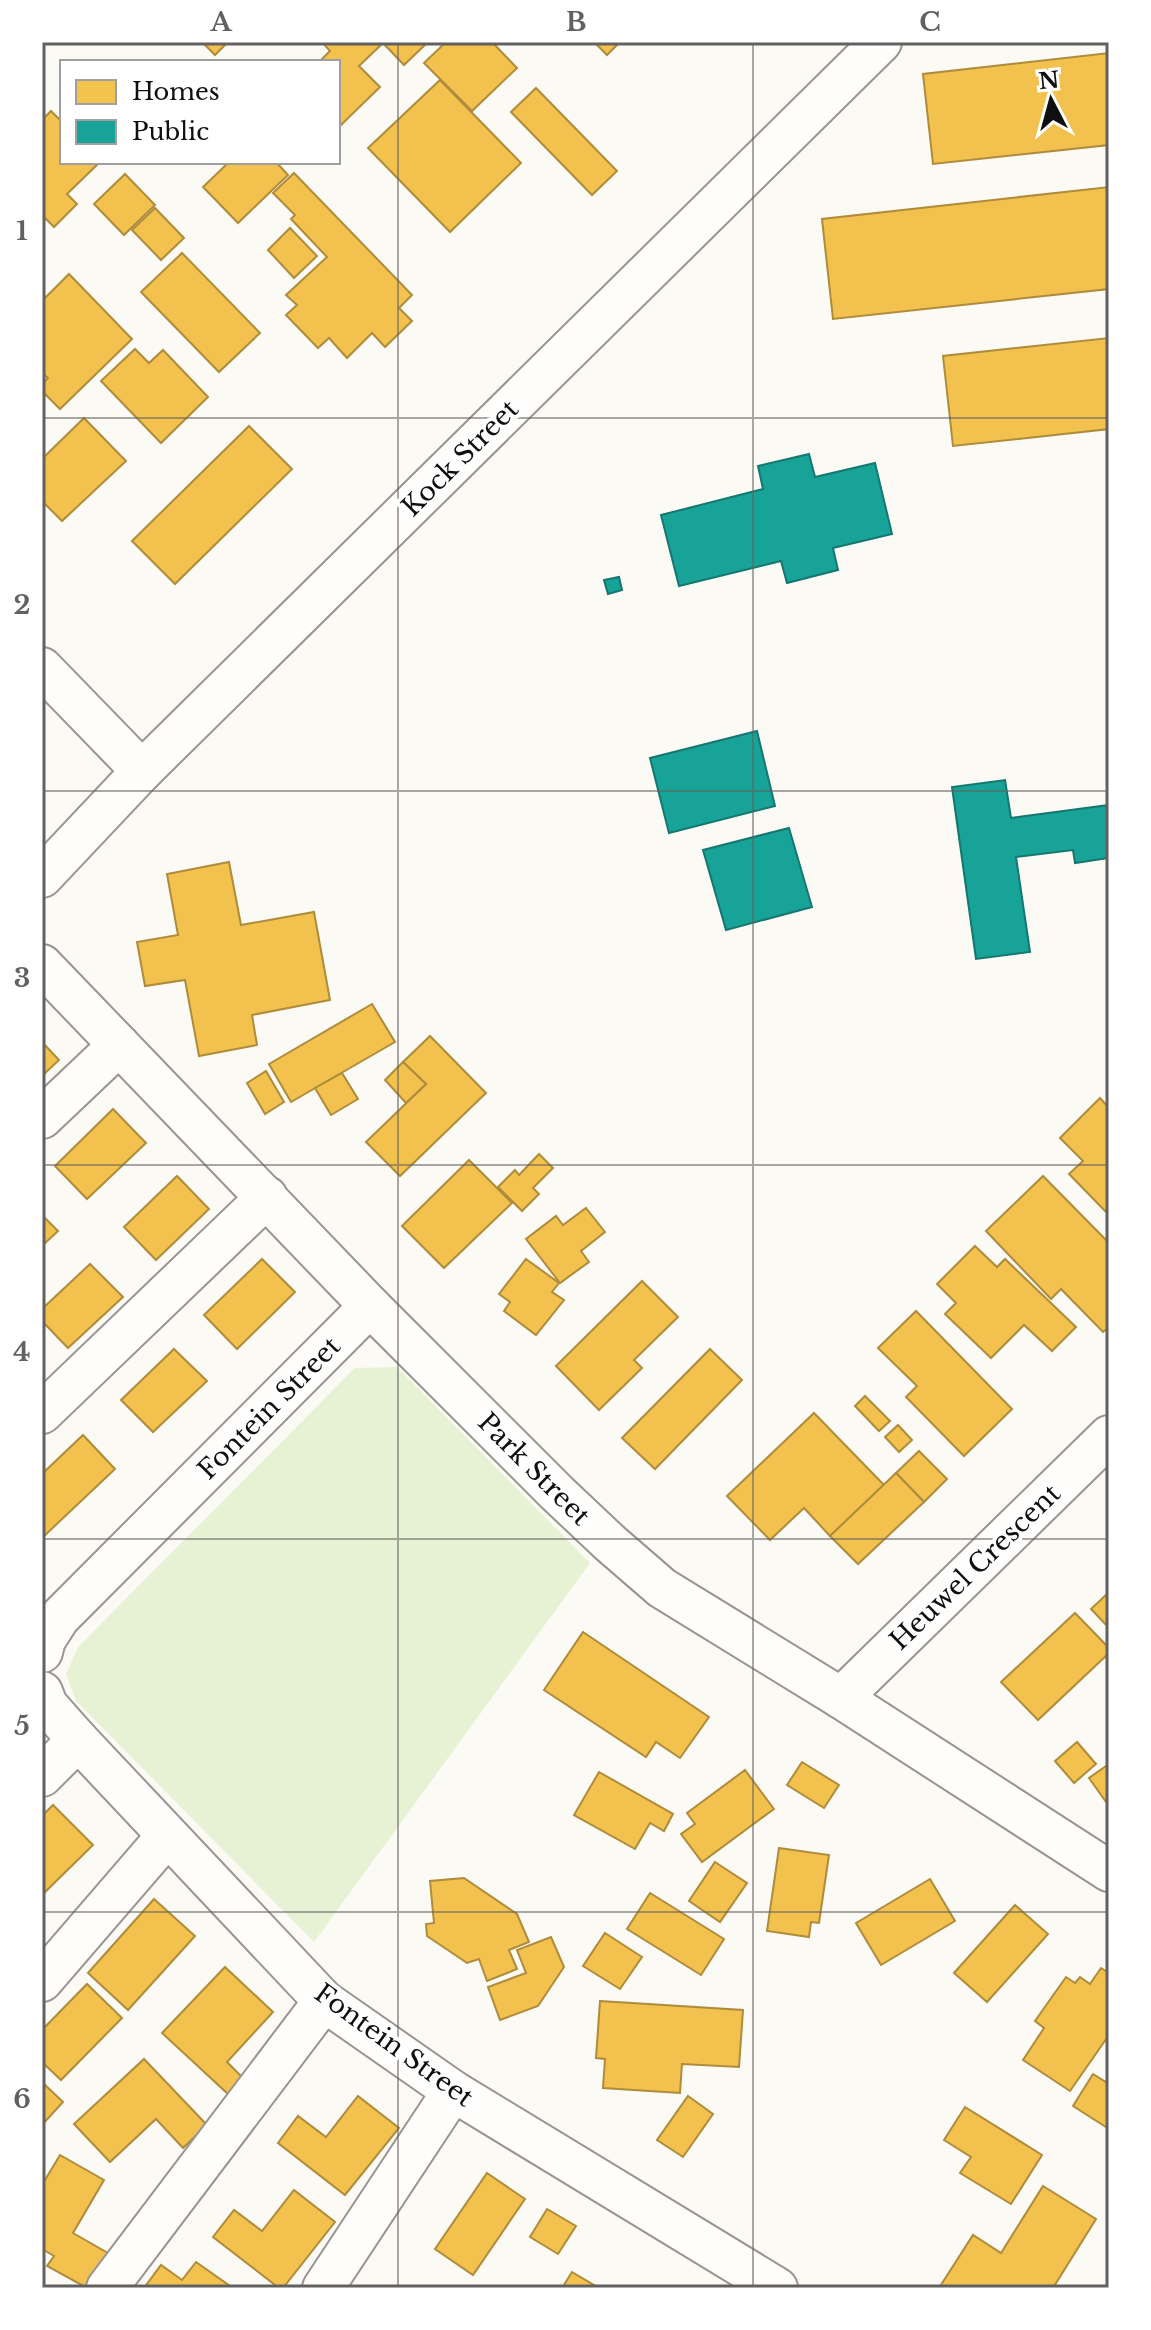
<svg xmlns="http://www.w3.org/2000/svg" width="1151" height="2330" font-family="'Libre Baskerville',serif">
  <rect width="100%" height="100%" fill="#fcfaf4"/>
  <polygon fill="#e7f2d4" points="397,1367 590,1563 314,1942 76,1701 66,1674 78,1647 355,1368"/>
  <g fill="#f2c14e" stroke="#ae8c3b" stroke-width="2">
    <polygon points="202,42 228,42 215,55"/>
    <polygon points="322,42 428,42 404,65 383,43 359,66 380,87 338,128 338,62 319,62 330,51"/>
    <polygon points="446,42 492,42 517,68 472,111 424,63"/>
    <polygon points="594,42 620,42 607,55"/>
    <polygon points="1109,53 1109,145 933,164 923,74"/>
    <polygon points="440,80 521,163 450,232 368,148"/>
    <polygon points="536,88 617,171 592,195 511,112"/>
    <polygon points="51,111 62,122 62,162 100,162 67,194 77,204 54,227 42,215 42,120"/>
    <polygon points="229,162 276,162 288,175 238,223 203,187"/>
    <polygon points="294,173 412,295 399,308 412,321 385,347 372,333 347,358 329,338 318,348 286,315 297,305 286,295 327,257 291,219 295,215 273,193"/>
    <polygon points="125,174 155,205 124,235 94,204"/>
    <polygon points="1109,187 1109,289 833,319 822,219"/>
    <polygon points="155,208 184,238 161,260 132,230"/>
    <polygon points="290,228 317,256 294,278 268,250"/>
    <polygon points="182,253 260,333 219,372 141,292"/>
    <polygon points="69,274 132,339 60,409 42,391 42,384 48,378 42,373 42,301"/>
    <polygon points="1109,338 1109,429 953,446 943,356"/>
    <polygon points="135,349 149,363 163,350 208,397 161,443 101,381"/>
    <polygon points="84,418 126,461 62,521 42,501 42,459"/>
    <polygon points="249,426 292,469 175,584 132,541"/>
    <polygon points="229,862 241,925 314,912 330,1000 252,1015 257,1045 199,1056 185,980 145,986 137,942 178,935 167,874"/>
    <polygon points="372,1004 395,1042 291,1102 269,1064"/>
    <polygon points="430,1036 486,1093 400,1176 366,1142 426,1084 403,1062"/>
    <polygon points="42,1042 59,1060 42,1076"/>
    <polygon points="403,1062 426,1084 406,1103 385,1080"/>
    <polygon points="266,1071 284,1102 265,1114 247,1083"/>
    <polygon points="342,1073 358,1099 331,1115 315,1088"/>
    <polygon points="1100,1098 1109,1108 1109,1215 1069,1174 1083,1161 1060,1138"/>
    <polygon points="113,1109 146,1143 87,1199 55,1166"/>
    <polygon points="539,1154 553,1168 533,1188 539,1194 522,1211 498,1187 515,1170 519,1175"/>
    <polygon points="469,1160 512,1203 444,1268 402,1226"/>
    <polygon points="177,1176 209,1209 156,1260 124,1227"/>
    <polygon points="1043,1176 1109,1243 1109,1327 1103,1332 1061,1289 1051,1299 986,1231"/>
    <polygon points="586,1208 605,1232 581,1251 589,1262 560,1283 526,1239 556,1216 563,1225"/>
    <polygon points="42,1215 58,1231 42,1246"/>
    <polygon points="975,1246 997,1267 1005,1259 1076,1327 1052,1351 1024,1325 991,1358 945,1314 956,1303 937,1284"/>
    <polygon points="262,1259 295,1292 237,1349 204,1315"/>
    <polygon points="526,1259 559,1283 552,1292 564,1300 536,1335 504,1311 510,1302 499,1294"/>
    <polygon points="90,1264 123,1297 68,1348 42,1321 42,1309"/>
    <polygon points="642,1281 678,1317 634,1360 642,1368 599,1410 556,1366"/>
    <polygon points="916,1311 1012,1409 964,1456 906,1397 917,1386 878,1348"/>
    <polygon points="174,1349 207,1381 153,1432 121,1400"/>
    <polygon points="710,1349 742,1380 655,1469 622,1438"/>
    <polygon points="865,1396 890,1421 879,1431 855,1406"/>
    <polygon points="814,1413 884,1485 830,1536 804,1508 770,1540 727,1496"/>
    <polygon points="898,1425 912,1440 899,1452 885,1437"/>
    <polygon points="83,1435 115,1469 42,1538 42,1474"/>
    <polygon points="919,1451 947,1479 924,1502 896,1473"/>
    <polygon points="896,1473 924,1502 858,1564 830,1536"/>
    <polygon points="1109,1592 1109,1628 1091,1609"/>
    <polygon points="1075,1613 1109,1648 1109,1653 1038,1720 1001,1682"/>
    <polygon points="583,1632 709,1717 680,1758 656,1742 646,1757 544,1690"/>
    <polygon points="1077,1742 1096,1764 1074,1783 1055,1761"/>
    <polygon points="802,1762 839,1785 824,1808 787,1785"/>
    <polygon points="1109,1764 1109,1800 1106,1802 1089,1778"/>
    <polygon points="745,1770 774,1809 702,1862 681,1834 695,1824 687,1813"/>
    <polygon points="599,1772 673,1814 664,1831 650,1823 635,1849 574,1815"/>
    <polygon points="53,1805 93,1845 42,1895 42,1816"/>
    <polygon points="779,1848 829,1855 819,1923 811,1922 809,1937 767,1931"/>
    <polygon points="715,1862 747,1883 720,1922 689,1901"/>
    <polygon points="464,1878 517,1914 529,1942 509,1950 517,1969 487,1981 479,1959 467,1963 427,1936 426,1924 434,1923 430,1881"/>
    <polygon points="930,1879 955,1921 881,1965 856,1923"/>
    <polygon points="650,1893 724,1939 701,1975 627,1929"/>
    <polygon points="154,1899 195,1936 128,2010 88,1973"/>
    <polygon points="1015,1905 1048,1934 987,2002 954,1973"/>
    <polygon points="605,1933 642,1957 620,1989 583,1966"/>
    <polygon points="551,1937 564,1967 538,2006 500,2020 488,1987 526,1973 517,1950"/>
    <polygon points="225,1967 273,2012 227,2062 243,2078 228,2094 162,2033"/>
    <polygon points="1101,1968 1109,1973 1109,2035 1070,2091 1023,2060 1044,2028 1035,2021 1066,1977 1075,1983 1080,1977 1090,1984"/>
    <polygon points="87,1984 122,2018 61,2080 42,2062 42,2030"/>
    <polygon points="600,2001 743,2010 739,2067 682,2064 680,2093 603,2088 605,2059 596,2058"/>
    <polygon points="144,2059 207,2125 183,2148 156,2119 110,2162 74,2124"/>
    <polygon points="1093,2074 1106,2082 1109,2077 1109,2129 1073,2106"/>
    <polygon points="42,2082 63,2102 42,2125"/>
    <polygon points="358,2096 399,2128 345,2195 278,2143 298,2116 326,2137"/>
    <polygon points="688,2096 713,2114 683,2157 657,2140"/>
    <polygon points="965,2107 1042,2155 1011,2204 960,2173 971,2157 944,2140"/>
    <polygon points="60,2155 104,2180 73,2233 108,2253 87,2288 47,2266 54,2256 42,2249 42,2185"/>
    <polygon points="487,2173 525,2199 473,2275 435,2249"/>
    <polygon points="1043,2186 1096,2219 1053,2288 939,2288 973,2235 1001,2253"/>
    <polygon points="294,2190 335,2222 283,2288 279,2288 213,2237 234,2210 262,2231"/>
    <polygon points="547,2209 576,2226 558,2254 530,2237"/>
    <polygon points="196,2262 233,2288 144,2288 161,2265 182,2280"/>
    <polygon points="572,2272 599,2288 562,2288"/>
  </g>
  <g fill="#17a398" stroke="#15776f" stroke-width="2">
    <polygon points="809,454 815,477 875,463 892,534 833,548 838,570 787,583 781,561 679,586 661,515 763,489 758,466"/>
    <polygon points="619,577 622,590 608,594 604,580"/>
    <polygon points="757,731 775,806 669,833 650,758"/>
    <polygon points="1005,780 1011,818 1109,805 1109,858 1075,863 1073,850 1016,857 1030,952 976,959 952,787"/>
    <polygon points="789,828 812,907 726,930 703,850"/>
  </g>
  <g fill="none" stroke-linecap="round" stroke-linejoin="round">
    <defs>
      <g id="street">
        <polyline points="42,668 142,771"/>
        <polyline points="42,877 142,771 881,42"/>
        <polyline points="42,965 370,1306 557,1493 610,1543 662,1588 841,1698 1109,1871"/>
        <polyline points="42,1118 119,1045"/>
        <polyline points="42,1413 267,1197"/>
        <polyline points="42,1652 45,1640 59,1618 370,1306"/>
        <polyline points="42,1692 47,1705 78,1740 324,2001 453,2091 777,2288"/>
        <polyline points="841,1698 1109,1436"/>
        <polyline points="42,1776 78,1740"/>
        <polyline points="42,1981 167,1836"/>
        <polyline points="107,2288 324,2001"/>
        <polyline points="323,2288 453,2091"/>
      </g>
    </defs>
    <use href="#street" stroke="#969592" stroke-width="44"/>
    <use href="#street" stroke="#fffefd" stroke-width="40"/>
  </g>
  <path fill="none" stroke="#62615f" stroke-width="2" stroke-opacity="0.55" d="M398,42v2246M753,42v2246M42,418h1067M42,791h1067M42,1165h1067M42,1539h1067M42,1912h1067"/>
  <g text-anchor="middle" stroke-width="8" stroke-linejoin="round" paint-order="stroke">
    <g font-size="26" fill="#0f0f0f" stroke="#fff">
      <text transform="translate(460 458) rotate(-45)" y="9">Kock Street</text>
      <text transform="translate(269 1408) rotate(-45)" y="9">Fontein Street</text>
      <text transform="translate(534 1469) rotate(45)" y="9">Park Street</text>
      <text transform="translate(975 1567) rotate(-44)" y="9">Heuwel Crescent</text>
      <text transform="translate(394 2045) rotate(36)" y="9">Fontein Street</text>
    </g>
  </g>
  <rect width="1151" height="2330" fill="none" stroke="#ffffff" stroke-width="88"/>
  <rect x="60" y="60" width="280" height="104" fill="#ffffff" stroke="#9f9f9f" stroke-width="2"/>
  <rect x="76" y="80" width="40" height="24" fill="#f2c14e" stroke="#9f9f9f" stroke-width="2"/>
  <text x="132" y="100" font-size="24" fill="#0f0f0f">Homes</text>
  <rect x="76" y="120" width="40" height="24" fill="#17a398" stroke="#9f9f9f" stroke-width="2"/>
  <text x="132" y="140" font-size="24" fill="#0f0f0f">Public</text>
  <g transform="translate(1051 100) rotate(354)" stroke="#ffffff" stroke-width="6" paint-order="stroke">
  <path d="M0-6L14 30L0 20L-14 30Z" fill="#0f0f0f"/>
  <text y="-12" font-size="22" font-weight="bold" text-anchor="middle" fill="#0f0f0f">N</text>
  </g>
  <rect x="44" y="44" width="1063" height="2242" fill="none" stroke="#62615f" stroke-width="3"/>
  <g font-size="26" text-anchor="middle" font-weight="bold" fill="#62615f">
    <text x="221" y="31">A</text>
    <text x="576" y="31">B</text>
    <text x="930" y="31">C</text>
    <text x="22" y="240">1</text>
    <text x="22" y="614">2</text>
    <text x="22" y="987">3</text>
    <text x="22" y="1361">4</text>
    <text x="22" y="1735">5</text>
    <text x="22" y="2108">6</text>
  </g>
</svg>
